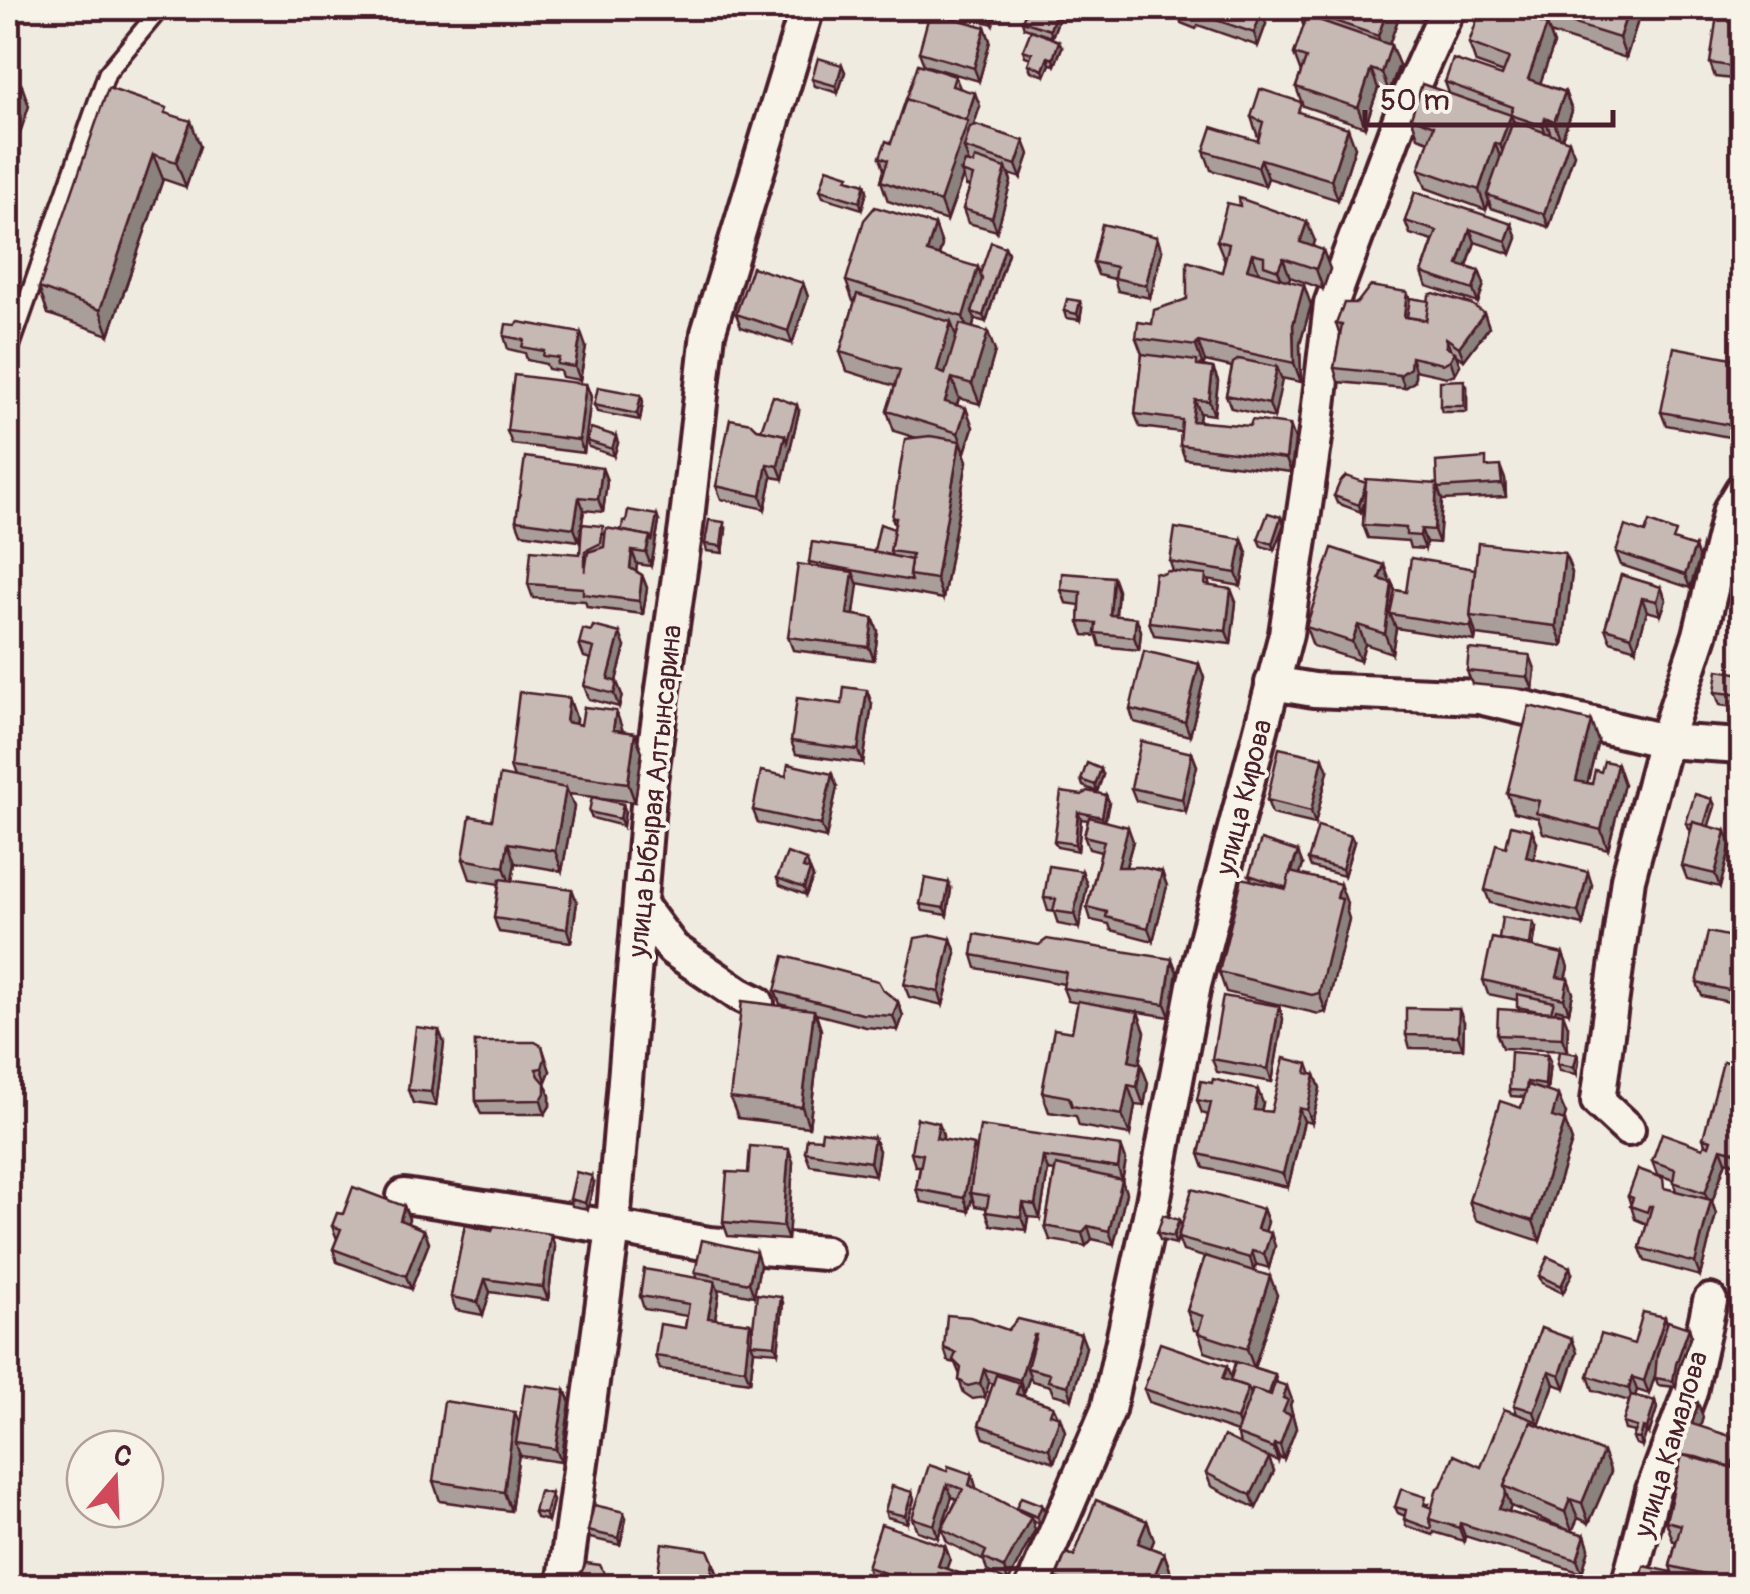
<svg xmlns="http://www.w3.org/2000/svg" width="1750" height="1594" font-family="Pangolin,sans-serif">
  <rect width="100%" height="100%" fill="#f0ebe0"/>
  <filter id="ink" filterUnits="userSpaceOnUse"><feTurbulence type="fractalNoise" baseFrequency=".01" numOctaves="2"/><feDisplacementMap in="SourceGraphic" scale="20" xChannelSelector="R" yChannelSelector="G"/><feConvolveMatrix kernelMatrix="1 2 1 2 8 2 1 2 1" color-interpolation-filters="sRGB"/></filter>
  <g filter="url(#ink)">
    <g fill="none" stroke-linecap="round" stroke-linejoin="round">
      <defs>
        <polyline id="service" points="8,355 107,73 161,8"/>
        <g id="minor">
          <polyline points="1272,683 1314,690 1479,697 1665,741 1742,746"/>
          <polyline points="640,905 673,949 739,994 757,1003"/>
          <polyline points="1628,1129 1598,1101 1628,879 1665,741 1700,635 1730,510 1742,490"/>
          <polyline points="404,1196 612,1227 709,1244 825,1253"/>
          <polyline points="564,1586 612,1236 650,781 686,527 708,333 807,8"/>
          <polyline points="1033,1586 1108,1410 1153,1202 1194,985 1286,634 1316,431 1331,304 1408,97 1448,8"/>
          <polyline points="1628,1586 1653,1490 1690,1392 1710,1301"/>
        </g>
      </defs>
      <use href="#service" stroke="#4a1f2b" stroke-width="22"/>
      <use href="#minor" stroke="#4a1f2b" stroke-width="40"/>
      <use href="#service" stroke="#f7f3e8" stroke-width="15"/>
      <use href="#minor" stroke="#f7f3e8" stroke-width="32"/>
    </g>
    <g fill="#aa9e9a" stroke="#4a1f2b" stroke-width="2.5" fill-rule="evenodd">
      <polygon points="835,8 856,8 853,15"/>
      <polygon points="949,8 997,8 993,24 950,12"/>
      <polygon points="1177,8 1266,24 1258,46 1198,25 1196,29 1181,23 1176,10"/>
      <polygon points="1297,8 1402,8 1389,44 1399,65 1389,92 1378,88 1365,127 1303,106 1296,87 1301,73 1294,54 1304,27"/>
      <polygon points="1467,8 1498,8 1507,11 1506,8 1642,8 1626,58 1550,33 1554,44 1540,83 1565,92 1572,111 1562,138 1574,154 1549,227 1491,208 1489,201 1486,210 1426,188 1419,169 1429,141 1418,137 1411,117 1449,93 1445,82 1502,76 1504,73 1476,63 1469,43 1481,10 1478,9 1471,11"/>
      <polygon points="1742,8 1742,80 1715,77 1710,63"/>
      <polygon points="1060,15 1052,37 1024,28 1022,21"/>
      <polygon points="985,27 990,41 979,81 924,65 919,52"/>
      <polygon points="1062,47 1055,65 1050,64 1045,76 1031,71 1028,64 1031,58 1025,56 1023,50"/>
      <polygon points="842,65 845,72 838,93 815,86 812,79"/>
      <polygon points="955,76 960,88 980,106 973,126 1029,154 1021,178 1009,174 1011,181 997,231 968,223 963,209 970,187 966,186 963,176 947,221 888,201 881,181 884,170 880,157 891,143"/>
      <polygon points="169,114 200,146 186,187 163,179 109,335 48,314 39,288"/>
      <polygon points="1306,114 1355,147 1338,200 1268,178 1265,186 1211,170 1204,151 1258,141 1258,137 1251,117"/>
      <polygon points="851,180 865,184 867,191 862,209 823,197 820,190"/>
      <polygon points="1415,192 1517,238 1511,254 1475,242 1467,267 1479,271 1484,284 1478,303 1427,286 1422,273 1433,241 1410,234 1405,221"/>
      <polygon points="935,225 942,245 939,255 980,274 1005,247 1008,253 986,322 975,319 973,327 995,351 980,404 959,398 957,405 973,427 965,452 963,452 967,461 943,599 857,583 854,615 873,618 878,631 874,660 793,650 788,637 810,566 809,562 874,551 894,529 895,525 892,518 917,438 894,431 887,411 895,386 847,371 840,352 855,301 853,301 846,281"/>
      <polygon points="1217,241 1315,241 1313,246 1330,269 1323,289 1290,277 1288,281 1311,305 1300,344 1301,382 1281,378 1274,418 1231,408 1226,395 1232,367 1205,361 1203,366 1199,365 1213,368 1218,381 1214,415 1200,413 1199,421 1295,439 1291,472 1185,459 1180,445 1181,432 1140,427 1135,414 1142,354 1136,338 1152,324 1222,272 1225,261"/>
      <polygon points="1162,251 1150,298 1118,291 1114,279 1098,275 1093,262"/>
      <polygon points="803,283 808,297 792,344 741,327 736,314"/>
      <polygon points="1410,298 1484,313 1489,327 1464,360 1456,355 1460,365 1455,374 1447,377 1415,370 1415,381 1405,388 1338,382 1334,368 1340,336 1336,324"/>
      <polygon points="1082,308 1080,320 1066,318 1064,311"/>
      <polygon points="504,336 586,347 580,380 562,377 560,371 548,369 546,364 527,360 525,353 508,349"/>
      <polygon points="1742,360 1734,438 1666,425 1661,412"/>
      <polygon points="586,384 591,397 584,453 512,444 507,431"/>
      <polygon points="1467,387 1467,412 1442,412 1440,406"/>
      <polygon points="641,395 643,402 640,420 597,412 594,405"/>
      <polygon points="799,411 783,479 772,477 765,509 721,499 716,486 757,429 761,430"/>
      <polygon points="587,441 618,443 614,456 589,447"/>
      <polygon points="1489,467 1505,479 1506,497 1442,500 1439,543 1426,542 1425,549 1410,548 1408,541 1368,538 1363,525 1364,504 1361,512 1337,503 1334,496 1366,483 1437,484"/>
      <polygon points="602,468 607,481 603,512 584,510 579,541 521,533 516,520"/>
      <polygon points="659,522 651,566 637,564 636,571 642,575 647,588 643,614 587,607 585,601 533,598 528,584 580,554 605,533"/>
      <polygon points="1284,524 1274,550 1261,546 1258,539"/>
      <polygon points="726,529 723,553 707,551 705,544"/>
      <polygon points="1645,533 1695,547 1699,560 1690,588 1621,565 1616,552"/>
      <polygon points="1242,539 1247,553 1241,586 1208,580 1210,586 1236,602 1231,644 1154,635 1149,622 1163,574 1173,571 1170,562"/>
      <polygon points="1565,553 1572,573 1563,646 1477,635 1476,634 1475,641 1396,628 1392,653 1365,644 1360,661 1313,646 1306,627 1390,583 1392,583 1395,590 1406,592 1475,569"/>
      <polygon points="1621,575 1661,587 1666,600 1661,615 1647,611 1636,649 1610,641 1605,628"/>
      <polygon points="1113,577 1118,591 1116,616 1136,618 1141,631 1139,650 1100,646 1097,636 1084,635 1079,622 1080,605 1066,603 1061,590"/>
      <polygon points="591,631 625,647 616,681 622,695 619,707 589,699 584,686 591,659 584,657 579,644"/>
      <polygon points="1199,664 1204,678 1190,736 1134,722 1130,709"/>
      <polygon points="1535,669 1533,690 1472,684 1467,671"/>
      <polygon points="1742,674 1742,708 1720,705 1715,692"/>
      <polygon points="569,698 576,718 576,724 635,733 642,752 635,802 569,794 574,807 562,871 515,863 512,881 577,902 571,942 499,932 494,918 499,884 470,879 463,859 492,820 514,778 510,767"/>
      <polygon points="872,704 863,763 796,754 791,741"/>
      <polygon points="1598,741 1587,783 1592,784 1601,772 1624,784 1608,849 1543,833 1538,818 1514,812 1507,793"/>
      <polygon points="1192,753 1197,766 1186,812 1136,801 1131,788"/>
      <polygon points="1328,771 1315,824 1272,814 1267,800"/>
      <polygon points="1103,775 1097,792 1083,786 1081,780"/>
      <polygon points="837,787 826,838 758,823 753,810"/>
      <polygon points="1082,795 1106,795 1109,802 1105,821 1133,841 1126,867 1162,872 1167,886 1153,941 1111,930 1109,924 1091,920 1087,907 1101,852 1089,849 1084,836 1088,820 1081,819 1078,851 1057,847 1054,841"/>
      <polygon points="1712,799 1715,806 1708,826 1731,844 1720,887 1687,879 1682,866 1691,830 1689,829 1686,823"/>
      <polygon points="623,804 625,811 623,826 592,818 589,812"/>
      <polygon points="1354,842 1344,876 1311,867 1308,860"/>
      <polygon points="1537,843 1533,859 1592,885 1583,925 1490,903 1485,890 1506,847"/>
      <polygon points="806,860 809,867 808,870 810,870 813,877 806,895 780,885 777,878"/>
      <polygon points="1303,865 1300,874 1347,903 1346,909 1349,919 1326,1012 1319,1014 1226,992 1219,972 1252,881 1249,875"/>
      <polygon points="1082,871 1087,885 1079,928 1058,924 1054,912 1048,911 1044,898"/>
      <polygon points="951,889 947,915 923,911 920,904"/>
      <polygon points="1536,928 1533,947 1568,967 1565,979 1573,993 1569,1012 1556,1009 1555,1012 1568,1026 1567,1051 1502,1048 1497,1035 1519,1010 1517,1000 1488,994 1483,980 1499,939"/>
      <polygon points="951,939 956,953 943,1005 909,997 904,984"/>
      <polygon points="1742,939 1742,1005 1702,996 1697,983"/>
      <polygon points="972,955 1177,972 1170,1017 1133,1011 1145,1032 1139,1063 1148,1083 1144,1106 1135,1105 1130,1135 1079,1126 1076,1116 1049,1112 1042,1092 1072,1032 1078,1003 1068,1001 1063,988 1064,984 976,968"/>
      <polygon points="883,990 898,1002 903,1016 898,1030 866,1027 816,1014 821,1030 809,1127 738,1118 730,1098 794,1008 780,1004 775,991"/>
      <polygon points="1279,1006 1283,1019 1272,1082 1217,1072 1212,1059"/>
      <polygon points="1464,1022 1463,1049 1410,1048 1406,1035"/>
      <polygon points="475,1042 550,1071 546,1081 544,1082 550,1096 550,1106 545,1114 481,1114 476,1101"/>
      <polygon points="444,1043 436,1106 413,1103 408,1090"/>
      <polygon points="1577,1054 1579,1060 1577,1074 1559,1071 1557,1064"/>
      <polygon points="1547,1055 1550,1061 1547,1091 1566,1114 1563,1121 1572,1141 1540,1241 1476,1220 1469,1201 1521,1108 1524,1097 1511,1096 1509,1090"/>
      <polygon points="1742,1063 1742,1166 1726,1161 1712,1202 1716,1214 1700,1276 1645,1261 1640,1248 1647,1224 1635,1219 1628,1196 1667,1189 1676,1191 1673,1180 1657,1174 1652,1161 1703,1148 1705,1144 1703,1138"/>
      <polygon points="1308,1064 1312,1075 1315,1075 1320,1088 1312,1123 1304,1121 1288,1187 1204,1168 1199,1154 1208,1115 1202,1113 1197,1100 1263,1103 1261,1111 1271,1112"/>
      <polygon points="939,1123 943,1136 943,1140 974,1145 976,1152 1121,1146 1126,1160 1122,1181 1126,1193 1114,1244 1092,1239 1086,1246 1050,1240 1045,1226 1055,1171 1048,1170 1040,1218 1028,1217 1026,1230 991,1225 986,1212 987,1208 975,1206 972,1197 969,1211 921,1202 916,1189 920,1166 915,1166 911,1152"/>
      <polygon points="874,1138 879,1151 875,1175 810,1165 805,1152 821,1139"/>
      <polygon points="793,1162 788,1240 728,1236 723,1222 748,1173"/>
      <polygon points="594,1183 588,1209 572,1206 570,1199"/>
      <polygon points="404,1206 409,1219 407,1223 424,1230 429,1243 411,1289 337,1262 333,1249 337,1239 332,1226 343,1214"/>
      <polygon points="1263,1209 1268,1222 1265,1231 1275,1246 1269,1268 1256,1264 1255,1271 1277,1295 1254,1368 1275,1374 1277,1383 1292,1400 1290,1405 1296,1428 1284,1459 1279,1457 1278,1461 1266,1456 1274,1471 1256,1508 1211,1486 1206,1473 1240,1444 1237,1432 1149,1402 1144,1389 1231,1377 1235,1362 1205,1352 1198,1331 1194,1330 1187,1311 1204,1257 1183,1251 1178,1238"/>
      <polygon points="465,1225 555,1247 548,1300 490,1292 483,1315 456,1310 451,1297"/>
      <polygon points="1181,1226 1176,1244 1160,1240 1157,1233"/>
      <polygon points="760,1265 754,1296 718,1289 719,1294 715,1319 750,1323 753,1330 781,1297 783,1303 778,1352 754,1350 750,1382 660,1369 655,1356 685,1328 687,1316 644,1309 640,1296 698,1278 695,1272"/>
      <polygon points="1572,1274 1563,1293 1542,1283 1539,1276"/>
      <polygon points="1665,1317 1667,1324 1689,1328 1691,1335 1678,1370 1676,1387 1658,1385 1655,1375 1649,1394 1637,1390 1635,1396 1655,1401 1657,1408 1649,1434 1646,1433 1642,1446 1636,1444 1633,1438 1635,1432 1625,1430 1623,1423 1629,1401 1593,1390 1588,1376 1634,1344"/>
      <path d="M1541,1328l36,24 -12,36 -11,-4 -15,41 72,47 -22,51 -11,-5 -6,13 13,4 4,13 -7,25 -117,-37 -1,5 -30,-9 -1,3 -27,-9 -2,-7 1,-3 -7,-3 -3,-6 34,-3 -1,2 4,2 49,-41 36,-53 -3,-9zM1511,1506l57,24 -59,-18z"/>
      <polygon points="1008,1330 1086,1347 1072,1399 1053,1394 1050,1386 1032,1381 1030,1376 1024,1393 1023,1393 1024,1396 1053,1406 1065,1431 1054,1462 984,1438 979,1425 993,1384 989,1382 985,1397 973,1399 964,1393 959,1380 960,1375 955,1363 948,1361 944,1348"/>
      <polygon points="565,1390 570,1403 561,1462 521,1456 519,1453 511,1511 440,1501 433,1481"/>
      <polygon points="1703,1417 1700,1427 1739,1439 1742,1426 1742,1579 1741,1586 1643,1586 1641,1579 1672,1572 1670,1566 1676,1541 1673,1541 1666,1521 1678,1471 1673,1458"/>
      <polygon points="947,1471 972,1474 976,1488 1017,1510 1042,1505 1045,1512 1040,1524 1032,1521 1035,1530 1008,1582 987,1571 984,1561 947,1542 942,1529 957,1499 952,1497 938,1538 917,1531 912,1518"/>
      <polygon points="912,1492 914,1499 907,1523 887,1517 885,1511"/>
      <polygon points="551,1494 553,1501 548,1521 536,1518 534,1512"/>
      <polygon points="626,1519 620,1545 590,1538 588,1531"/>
      <polygon points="1147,1521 1154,1540 1151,1548 1164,1553 1171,1573 1165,1586 1059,1586 1056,1578 1074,1556"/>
      <polygon points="945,1546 950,1559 946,1569 997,1586 890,1586 871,1580 867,1567"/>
      <polygon points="581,1573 605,1575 608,1581 606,1586 588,1586"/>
    </g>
    <g fill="#8b817d" stroke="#4a1f2b" stroke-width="2.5">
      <polygon points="989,8 997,8 993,24 988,11"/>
      <polygon points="1057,8 1060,15 1052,37 1050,30"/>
      <polygon points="1388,8 1402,8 1385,56 1378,36"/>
      <polygon points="1629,8 1642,8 1626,58 1619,38"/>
      <polygon points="1262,11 1266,24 1258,46 1254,33"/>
      <polygon points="1547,25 1554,44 1535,98 1528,79"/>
      <polygon points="985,27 990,41 979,81 974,68"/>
      <polygon points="1059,41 1062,47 1055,65 1053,59"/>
      <polygon points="1391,45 1399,65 1389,92 1382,73"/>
      <polygon points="1048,57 1050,64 1045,76 1043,70"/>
      <polygon points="842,65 845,72 838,93 836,86"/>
      <polygon points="1371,69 1378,88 1365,127 1358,108"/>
      <polygon points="22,86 29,106 8,170 8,129"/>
      <polygon points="1565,92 1572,111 1561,141 1554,122"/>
      <polygon points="975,93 980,106 972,131 964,148 968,160 964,173 961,172 963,176 947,221 940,202"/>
      <polygon points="1511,115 1518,134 1507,164 1500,144"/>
      <polygon points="1545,118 1552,138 1550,146 1543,126"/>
      <polygon points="191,121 200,146 186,187 176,162"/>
      <polygon points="1348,128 1355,147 1338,200 1331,180"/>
      <polygon points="1024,141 1029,154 1021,178 1016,165"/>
      <polygon points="1569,141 1574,154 1549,227 1544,214"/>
      <polygon points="1495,143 1502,162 1487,195 1489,201 1486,210 1479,190"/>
      <polygon points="153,154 163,179 109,335 100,310"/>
      <polygon points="1261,159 1268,178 1265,186 1258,167"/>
      <polygon points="1006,168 1011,181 997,231 992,218"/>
      <polygon points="865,184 867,191 862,209 860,202"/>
      <polygon points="1307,222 1315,241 1308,261 1300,242"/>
      <polygon points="1512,224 1517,238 1511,254 1506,241"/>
      <polygon points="935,225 942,245 934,272 927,252"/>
      <polygon points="1470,229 1475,242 1463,278 1458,265"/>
      <polygon points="1157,237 1162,251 1150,298 1146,285"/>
      <polygon points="1005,247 1008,253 986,322 983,316"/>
      <polygon points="1323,250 1330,269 1323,289 1316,269"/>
      <polygon points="1252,253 1259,272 1254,289 1247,269"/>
      <polygon points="1283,258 1290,277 1286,290 1278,270"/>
      <polygon points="978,267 985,286 972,312 975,319 970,336 963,317"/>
      <polygon points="1479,271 1484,284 1478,303 1473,290"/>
      <polygon points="803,283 808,297 792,344 788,331"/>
      <polygon points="1304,285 1311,305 1300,344 1301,382 1294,363 1293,325"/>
      <polygon points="1407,292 1412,305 1409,324 1404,317"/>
      <polygon points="1080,301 1082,308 1080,320 1077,314"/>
      <polygon points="1484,313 1489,327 1464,360 1459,347"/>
      <polygon points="951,322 958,342 944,391 937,371"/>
      <polygon points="988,332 995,351 980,404 972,384"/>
      <polygon points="581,333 586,347 580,380 575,367"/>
      <polygon points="1446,338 1451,351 1455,352 1460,365 1455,374 1446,347"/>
      <polygon points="1198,342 1205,361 1203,366 1196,346"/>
      <polygon points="1411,357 1415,370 1415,381 1405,388 1400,375"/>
      <polygon points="1742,360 1742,396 1734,438 1730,425"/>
      <polygon points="1277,367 1282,380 1274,418 1269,404"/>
      <polygon points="1213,368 1218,381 1214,415 1209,401"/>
      <polygon points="952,378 959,398 952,421 945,402"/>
      <polygon points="1464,380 1467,387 1467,412 1464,406"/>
      <polygon points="586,384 591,397 584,453 579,440"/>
      <polygon points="641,395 643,402 640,420 637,414"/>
      <polygon points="1195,400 1200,413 1197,434 1192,421"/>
      <polygon points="797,405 799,411 783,479 778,466 785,435"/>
      <polygon points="966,408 973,427 965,452 958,433"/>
      <polygon points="1290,425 1295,439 1291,472 1286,459"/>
      <polygon points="616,436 618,443 614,456 612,449"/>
      <polygon points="960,441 967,461 943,599 936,579"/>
      <polygon points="767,464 772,477 765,509 761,496"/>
      <polygon points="1500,466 1505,479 1506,497 1502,484"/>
      <polygon points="602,468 607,481 603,512 598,499"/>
      <polygon points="1367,484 1369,490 1361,512 1359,505"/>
      <polygon points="1437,485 1442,500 1439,543 1434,530"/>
      <polygon points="579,497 584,510 579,541 574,528"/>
      <polygon points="657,515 659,522 651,566 646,553"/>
      <polygon points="1281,517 1284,524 1274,550 1272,544"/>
      <polygon points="724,522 726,529 723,553 721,546"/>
      <polygon points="1421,529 1426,542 1425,549 1420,536"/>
      <polygon points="1242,539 1247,553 1241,586 1236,573"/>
      <polygon points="1695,547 1699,560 1690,588 1685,575"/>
      <polygon points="632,551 637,564 635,581 630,568"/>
      <polygon points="1565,553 1572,573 1563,646 1556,626"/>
      <polygon points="1384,565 1391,584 1379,579"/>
      <polygon points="853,572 858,585 852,627 847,614"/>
      <polygon points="642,575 647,588 643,614 639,601"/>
      <polygon points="1113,577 1118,591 1114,628 1110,615"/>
      <polygon points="1392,583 1400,603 1390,614 1396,628 1392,653 1385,634"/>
      <polygon points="1661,587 1666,600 1661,615 1657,601"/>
      <polygon points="1231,589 1236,602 1231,644 1226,631"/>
      <polygon points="1642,598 1647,611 1636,649 1631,636"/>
      <polygon points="873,618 878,631 874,660 869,647"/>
      <polygon points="1136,618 1141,631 1139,650 1134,637"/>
      <polygon points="1472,621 1476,634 1475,641 1471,627"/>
      <polygon points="1358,625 1365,644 1360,661 1352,642"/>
      <polygon points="620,633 625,647 613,692 608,679"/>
      <polygon points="1530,655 1535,669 1533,690 1528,677"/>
      <polygon points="1199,664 1204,678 1190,736 1185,722"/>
      <polygon points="617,682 622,695 619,707 614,694"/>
      <polygon points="867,690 872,704 863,763 858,750"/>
      <polygon points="569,698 576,718 573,742 566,722"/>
      <polygon points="616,711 623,731 613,730"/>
      <polygon points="1591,721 1598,741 1583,800 1576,781"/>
      <polygon points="635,733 642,752 635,802 628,783"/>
      <polygon points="1192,753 1197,766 1186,812 1182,799"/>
      <polygon points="1323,758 1328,771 1315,824 1311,811"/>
      <polygon points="1617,764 1624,784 1608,849 1601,830"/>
      <polygon points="1101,769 1103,775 1097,792 1095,785"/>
      <polygon points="832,774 837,787 826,838 821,825"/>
      <polygon points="566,788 574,807 562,871 555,851"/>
      <polygon points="1106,795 1109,802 1104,824 1102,817"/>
      <polygon points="1712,799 1715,806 1706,835 1703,828"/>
      <polygon points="623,804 625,811 623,826 620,819"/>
      <polygon points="1078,812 1081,819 1078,851 1075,844"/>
      <polygon points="1128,827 1133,841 1122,880 1118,867"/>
      <polygon points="1532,830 1537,843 1531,870 1526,857"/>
      <polygon points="1726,831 1731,844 1720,887 1715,874"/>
      <polygon points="1351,836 1354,842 1344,876 1342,869"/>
      <polygon points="508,843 515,863 511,886 504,867"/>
      <polygon points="1298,852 1303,865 1291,901 1287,888"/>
      <polygon points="810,870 813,877 806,895 804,888"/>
      <polygon points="1082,871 1087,885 1079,928 1074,914"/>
      <polygon points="1162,872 1167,886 1153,941 1148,928"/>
      <polygon points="1588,872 1592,885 1583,925 1578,912"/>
      <polygon points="949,883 951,889 947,915 944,908"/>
      <polygon points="1340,884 1347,903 1346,909 1349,919 1326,1012 1319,993"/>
      <polygon points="572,889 577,902 571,942 567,929"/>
      <polygon points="1533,922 1536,928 1532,951 1530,945"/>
      <polygon points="951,939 956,953 943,1005 939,992"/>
      <polygon points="1563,954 1568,967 1562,990 1557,977"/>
      <polygon points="1172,959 1177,972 1170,1017 1165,1004"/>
      <polygon points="1568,979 1573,993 1569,1012 1564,999"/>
      <polygon points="898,1002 903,1016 898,1030 893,1016"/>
      <polygon points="1279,1006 1283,1019 1272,1082 1268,1069"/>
      <polygon points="1459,1009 1464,1022 1463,1049 1458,1036"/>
      <polygon points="814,1010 821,1030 809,1127 802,1107"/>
      <polygon points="1138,1012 1145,1032 1136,1081 1129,1061"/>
      <polygon points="1563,1013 1568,1026 1567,1051 1562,1038"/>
      <polygon points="439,1030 444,1043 436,1106 431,1092"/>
      <polygon points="542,1046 550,1071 546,1081 542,1068"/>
      <polygon points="1577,1054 1579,1060 1577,1074 1574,1067"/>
      <polygon points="1547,1055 1550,1061 1547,1092 1545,1085"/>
      <polygon points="1141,1064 1148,1083 1144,1106 1137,1087"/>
      <polygon points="1315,1075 1320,1088 1312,1123 1307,1110"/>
      <polygon points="545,1083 550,1096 550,1106 545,1114 541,1100"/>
      <polygon points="1128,1085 1135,1105 1130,1135 1122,1115"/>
      <polygon points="1258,1090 1263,1103 1259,1123 1254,1110"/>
      <polygon points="1558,1095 1566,1114 1559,1136 1552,1117"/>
      <polygon points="1299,1108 1304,1121 1288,1187 1283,1174"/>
      <polygon points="1565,1121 1572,1141 1540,1241 1533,1221"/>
      <polygon points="939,1123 943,1136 940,1152 936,1138"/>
      <polygon points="874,1138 879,1151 875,1175 870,1162"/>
      <polygon points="974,1145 978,1158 970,1193 972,1197 969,1211 964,1198"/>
      <polygon points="1121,1146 1126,1160 1122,1181 1118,1168"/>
      <polygon points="1721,1148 1726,1161 1712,1202 1716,1214 1700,1276 1695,1263 1710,1205 1705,1193"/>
      <polygon points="789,1149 793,1162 788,1240 783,1227"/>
      <polygon points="1043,1157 1048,1170 1040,1218 1035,1205"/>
      <polygon points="592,1176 594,1183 588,1209 585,1203"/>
      <polygon points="1122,1180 1126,1193 1114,1244 1109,1231"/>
      <polygon points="1023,1203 1028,1217 1026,1230 1021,1217"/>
      <polygon points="404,1206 409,1219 404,1233 400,1220"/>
      <polygon points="1263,1209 1268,1222 1262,1242 1257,1229"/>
      <polygon points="1179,1220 1181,1226 1176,1244 1173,1237"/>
      <polygon points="1088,1226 1092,1239 1086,1246 1082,1233"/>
      <polygon points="424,1230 429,1243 411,1289 406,1276"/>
      <polygon points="1271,1233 1275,1246 1269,1268 1264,1254"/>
      <polygon points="551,1234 555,1247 548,1300 543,1287"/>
      <polygon points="1252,1251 1256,1264 1254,1271 1250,1258"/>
      <polygon points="756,1252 760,1265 754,1296 749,1283"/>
      <polygon points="1570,1267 1572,1274 1563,1293 1561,1286"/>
      <polygon points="1270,1276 1277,1295 1254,1368 1247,1349"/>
      <polygon points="485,1279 490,1292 483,1315 478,1302"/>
      <polygon points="715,1281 719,1294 713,1331 708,1318"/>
      <polygon points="781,1297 783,1303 778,1352 775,1345"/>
      <polygon points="1665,1317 1670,1330 1649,1394 1644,1381"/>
      <polygon points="750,1323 755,1337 751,1343 754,1350 750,1382 745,1369"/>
      <polygon points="1689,1328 1691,1335 1678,1370 1676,1387 1673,1381 1676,1364"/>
      <polygon points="1081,1334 1086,1347 1072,1399 1068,1386"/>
      <polygon points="1034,1335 1039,1348 1027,1368 1030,1376 1024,1393 1020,1380"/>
      <polygon points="1572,1339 1577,1352 1565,1388 1560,1375"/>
      <polygon points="1227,1366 1231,1379 1227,1392 1222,1379"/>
      <polygon points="984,1369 989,1382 985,1397 980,1383"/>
      <polygon points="1549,1371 1554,1384 1539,1426 1534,1412"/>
      <polygon points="1632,1377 1637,1390 1633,1402 1629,1389"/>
      <polygon points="1020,1383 1024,1396 1016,1394"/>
      <polygon points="1287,1386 1292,1400 1290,1405 1296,1428 1284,1459 1280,1445 1283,1412 1283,1398"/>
      <polygon points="1248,1387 1251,1394 1242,1434 1237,1420"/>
      <polygon points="565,1390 570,1403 561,1462 556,1449"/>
      <polygon points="1655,1401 1657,1408 1649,1434 1647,1428"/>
      <polygon points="1698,1403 1703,1417 1697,1438 1692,1424"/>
      <polygon points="515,1412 522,1431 516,1443 519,1453 511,1511 504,1492"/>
      <polygon points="1060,1417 1065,1431 1054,1462 1049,1449"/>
      <polygon points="1643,1427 1646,1433 1642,1446 1640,1439"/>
      <polygon points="1274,1444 1279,1457 1278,1461 1273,1448"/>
      <polygon points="1603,1452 1611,1472 1589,1523 1582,1503"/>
      <polygon points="1269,1458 1274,1471 1256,1508 1251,1495"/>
      <polygon points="972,1474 976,1487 974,1498 969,1485"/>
      <polygon points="947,1484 952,1497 938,1538 934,1525"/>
      <polygon points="1742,1487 1742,1525 1737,1510"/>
      <polygon points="912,1492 914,1499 907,1523 905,1516"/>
      <polygon points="1506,1493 1511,1506 1504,1523 1499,1509"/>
      <polygon points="551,1494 553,1501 548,1521 545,1514"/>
      <polygon points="1570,1499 1578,1518 1572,1531 1565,1512"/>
      <polygon points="1042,1505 1045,1512 1040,1524 1037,1517"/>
      <polygon points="624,1512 626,1519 620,1545 618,1538"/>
      <polygon points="1031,1517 1035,1530 1008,1582 1004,1568"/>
      <polygon points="1147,1521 1154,1540 1145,1562 1138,1543"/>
      <polygon points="1460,1523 1465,1536 1464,1541 1459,1528"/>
      <polygon points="1742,1530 1742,1579 1741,1586 1730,1586"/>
      <polygon points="1585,1535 1589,1548 1582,1573 1577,1560"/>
      <polygon points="945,1546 950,1559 943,1579 938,1566"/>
      <polygon points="1164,1553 1171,1573 1165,1586 1150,1586"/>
      <polygon points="713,1562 718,1575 716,1586 709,1586"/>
    </g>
    <g fill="#c6b8b3" stroke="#4a1f2b" stroke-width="2.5">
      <polygon points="1027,8 1057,8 1050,30 1022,21"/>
      <polygon points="1177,8 1251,8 1262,11 1254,33 1193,12 1192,15 1176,10"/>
      <polygon points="1297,8 1388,8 1378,36"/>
      <polygon points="1481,8 1498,8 1547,25 1528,79 1565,92 1554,122 1545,118 1543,126 1511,115 1513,107 1445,82 1453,59 1502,76 1509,58 1469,43"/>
      <polygon points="1523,8 1629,8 1619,38"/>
      <polygon points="1718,8 1742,8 1742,68 1710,63"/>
      <polygon points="930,12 985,27 974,68 919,52"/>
      <polygon points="1307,16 1391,45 1382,73 1371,69 1358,108 1296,87 1306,58 1294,54"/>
      <polygon points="1031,30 1059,41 1053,59 1048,57 1043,70 1028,64 1032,53 1023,50"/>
      <polygon points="818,58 842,65 836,86 812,79"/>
      <polygon points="918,64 955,76 952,86 975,93 966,120 906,100"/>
      <polygon points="8,81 22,86 8,129"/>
      <polygon points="1422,84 1511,115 1500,144 1495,143 1479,190 1419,169 1434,126 1411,117"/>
      <polygon points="108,88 167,108 165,113 191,121 176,162 153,154 100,310 39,288"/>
      <polygon points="1260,89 1301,102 1298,112 1348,128 1331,180 1261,159 1258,167 1204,151 1212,127 1258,141 1263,122 1251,117"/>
      <polygon points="906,99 968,121 940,202 881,181 888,160 880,157 886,141 891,143"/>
      <polygon points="1513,121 1569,141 1544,214 1487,195"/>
      <polygon points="976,125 1024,141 1016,165 964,148 970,127"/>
      <polygon points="975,158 1006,168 992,218 963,209 973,176 961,172 965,162 973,164"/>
      <polygon points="827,168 849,175 847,179 865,184 860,202 820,190"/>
      <polygon points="1415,192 1512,224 1506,241 1470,229 1458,265 1479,271 1473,290 1422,273 1437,231 1405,221"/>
      <polygon points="1239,198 1307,222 1300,242 1323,250 1316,269 1283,258 1278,270 1264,265 1264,256 1252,253 1247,269 1304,285 1293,325 1294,363 1198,342 1196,346 1136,338 1138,322 1152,324 1154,310 1187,299 1187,261 1222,272 1229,244 1217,241 1227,203 1240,206"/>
      <polygon points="875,207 935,225 927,252 978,267 963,317 846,281 864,220"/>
      <polygon points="1102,224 1157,237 1146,285 1114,278 1116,267 1093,262"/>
      <polygon points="991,242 1005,247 983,316 972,312 982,279 980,274"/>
      <polygon points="752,267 803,283 788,331 736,314"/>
      <polygon points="1370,286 1407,292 1404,317 1426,320 1429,295 1434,293 1471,304 1484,313 1459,347 1446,338 1446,347 1455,352 1450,360 1443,364 1411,357 1410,368 1400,375 1334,368 1342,325 1336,324 1344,303 1357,303"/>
      <polygon points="857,294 951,322 937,371 945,374 960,324 988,332 972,384 952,378 945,402 966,408 958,433 887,411 900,370 840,352"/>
      <polygon points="1410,298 1429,301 1426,320 1407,317"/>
      <polygon points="1067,299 1080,301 1077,314 1064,311"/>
      <polygon points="519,322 581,333 575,367 557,364 559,358 543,356 544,351 522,347 524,340 504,336 506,324 516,325"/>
      <polygon points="1674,347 1742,360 1730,425 1661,412"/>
      <polygon points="1142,354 1197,361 1197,366 1213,368 1209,401 1195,400 1192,421 1250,426 1252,420 1290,425 1286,459 1180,445 1182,420 1135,414"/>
      <polygon points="1239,359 1277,367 1269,404 1226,395 1233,363"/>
      <polygon points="514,375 586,384 579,440 507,431"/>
      <polygon points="1464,380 1464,406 1440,406 1440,381"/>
      <polygon points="598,387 641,395 637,414 594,405"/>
      <polygon points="773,396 797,405 787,442 785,435 761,430"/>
      <polygon points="730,419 751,423 757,429 785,435 778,466 767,464 761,496 716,486"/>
      <polygon points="591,428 616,436 612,449 587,441"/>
      <polygon points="930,436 960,441 936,579 909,575 912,554 890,551 896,518 892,518 905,439"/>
      <polygon points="525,457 602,468 598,499 579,497 574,528 516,520"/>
      <polygon points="1486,458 1486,467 1500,466 1502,484 1438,488 1437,485 1434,530 1421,529 1420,536 1406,535 1406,528 1363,525 1366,479 1437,484 1436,462"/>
      <polygon points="1346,476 1366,483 1359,505 1334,496 1340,482"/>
      <polygon points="628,510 657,515 652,542 650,536 619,530 622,528 623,521 626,522"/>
      <polygon points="1268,513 1281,517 1272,544 1258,539"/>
      <polygon points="709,520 724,522 721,546 705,544"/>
      <polygon points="1649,522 1676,532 1673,540 1695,547 1685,575 1616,552 1625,526 1645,533"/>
      <polygon points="582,524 603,526 601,543 585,551 585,572 588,552 604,547 606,528 650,536 646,553 632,551 630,568 642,575 639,601 583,594 583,588 528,584 531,550 580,554"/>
      <polygon points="880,524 894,529 890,551 892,556 874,551"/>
      <polygon points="1175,528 1242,539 1236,573 1170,562"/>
      <polygon points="812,542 870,551 911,560 909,575 911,581 809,562"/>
      <polygon points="1478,543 1565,553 1556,626 1470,616"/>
      <polygon points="1332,548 1384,565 1379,579 1392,583 1385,634 1358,625 1352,642 1306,627"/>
      <polygon points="1411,558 1475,569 1470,616 1472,621 1471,627 1390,614 1395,590 1406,592"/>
      <polygon points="798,564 853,572 847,614 873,618 869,647 788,637"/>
      <polygon points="1168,571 1206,575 1205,585 1231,589 1226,631 1149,622 1155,573 1163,574"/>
      <polygon points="1062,573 1113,577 1110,615 1136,618 1134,637 1095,633 1096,623 1079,622 1081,592 1061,590"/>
      <polygon points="1621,575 1661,587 1657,601 1642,598 1631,636 1605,628"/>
      <polygon points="593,626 620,633 608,679 617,682 614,694 584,686 594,648 579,644 583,629 591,631"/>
      <polygon points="1469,649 1530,655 1528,677 1467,671"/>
      <polygon points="1144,651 1199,664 1185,722 1130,709"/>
      <polygon points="1718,670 1742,674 1742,695 1715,692"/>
      <polygon points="844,687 867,690 858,750 791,741 797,698 842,704"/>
      <polygon points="519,692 569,698 566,722 581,725 584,707 616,711 613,730 635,733 628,783 510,767"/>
      <polygon points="1529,706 1591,721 1576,781 1592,784 1595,770 1601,772 1604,761 1617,764 1601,830 1536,813 1539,801 1507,793"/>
      <polygon points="1141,741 1192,753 1182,799 1131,788"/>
      <polygon points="1279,748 1323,758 1311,811 1267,800"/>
      <polygon points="1087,763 1101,769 1095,785 1081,780"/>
      <polygon points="788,764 832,774 821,825 753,810 761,771 786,776"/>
      <polygon points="500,775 566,788 555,851 508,843 504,867 463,859 470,816 492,820"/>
      <polygon points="1087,791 1106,795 1102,817 1078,812 1075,844 1054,841 1061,792 1082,795"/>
      <polygon points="1695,794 1712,799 1704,825 1693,822 1692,825 1686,823"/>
      <polygon points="592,797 623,804 620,819 589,812"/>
      <polygon points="1089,817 1128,827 1118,867 1141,867 1162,872 1148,928 1106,917 1107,912 1087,907 1104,841 1084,836"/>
      <polygon points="1693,822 1726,831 1715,874 1682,866"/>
      <polygon points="1511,825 1532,830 1526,857 1588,872 1578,912 1485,890 1496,844 1506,847"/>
      <polygon points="1318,826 1351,836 1342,869 1308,860"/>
      <polygon points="1261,840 1298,852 1290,872 1287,888 1249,875"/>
      <polygon points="787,853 806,860 803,868 810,870 804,888 777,878"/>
      <polygon points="1049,866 1082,871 1074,914 1053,911 1056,899 1044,898"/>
      <polygon points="1290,872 1340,884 1337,898 1342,899 1319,993 1312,995 1219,972 1242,878 1286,889"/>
      <polygon points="925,878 949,883 944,908 920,904"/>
      <polygon points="500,879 572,889 567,929 494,918"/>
      <polygon points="1502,917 1533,922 1530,945 1499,939"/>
      <polygon points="1708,932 1742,939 1742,993 1697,983"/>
      <polygon points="975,934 1039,945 1047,939 1172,959 1165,1004 1063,988 1066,972 972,955"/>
      <polygon points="933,935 951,939 939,992 904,984 915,938"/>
      <polygon points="1492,938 1563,954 1557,977 1568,979 1564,999 1483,980"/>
      <polygon points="784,956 878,981 883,990 898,1002 893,1016 862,1014 775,991"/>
      <polygon points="1517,994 1554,1002 1551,1012 1538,1011 1517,1007"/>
      <polygon points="1223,996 1279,1006 1268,1069 1212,1059"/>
      <polygon points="742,1001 814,1010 802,1107 730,1098"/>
      <polygon points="1078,1001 1138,1012 1129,1061 1141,1064 1137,1087 1128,1085 1122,1115 1072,1106 1069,1097 1042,1092 1054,1029 1072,1032"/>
      <polygon points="1406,1008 1459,1009 1458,1036 1406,1035"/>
      <polygon points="1498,1009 1563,1013 1562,1038 1497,1035"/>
      <polygon points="416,1027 439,1030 431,1092 408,1090"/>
      <polygon points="475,1042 535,1042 542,1046 545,1058 542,1068 536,1069 539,1076 545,1083 545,1093 541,1100 476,1101"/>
      <polygon points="1559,1051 1577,1054 1574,1067 1557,1064"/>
      <polygon points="1511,1052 1547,1055 1545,1085 1527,1082 1526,1091 1509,1090"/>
      <polygon points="1284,1058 1308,1064 1306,1073 1315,1075 1307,1110 1299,1108 1283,1174 1199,1154 1211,1103 1197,1100 1201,1081 1212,1083 1213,1079 1258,1090 1254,1110 1271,1112"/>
      <polygon points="1739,1061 1742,1063 1742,1154 1721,1148 1705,1193 1673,1182 1675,1169 1652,1161 1662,1133 1703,1148 1705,1144 1709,1146 1711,1140 1703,1138 1723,1062"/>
      <polygon points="1528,1085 1558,1095 1552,1117 1565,1121 1533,1221 1469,1201 1500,1101 1521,1108"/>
      <polygon points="917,1118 939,1123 936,1138 974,1145 964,1198 916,1189 923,1154 911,1152"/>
      <polygon points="980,1126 1121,1146 1118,1168 1043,1157 1035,1205 1023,1203 1021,1217 986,1212 989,1196 970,1193"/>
      <polygon points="822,1131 874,1138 870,1162 805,1152 807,1138 821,1139"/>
      <polygon points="750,1146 789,1149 783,1227 723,1222 727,1172 748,1173"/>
      <polygon points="1056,1165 1122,1180 1109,1231 1088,1226 1082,1233 1045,1226"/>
      <polygon points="1638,1169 1663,1178 1664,1188 1711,1200 1695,1263 1640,1248 1652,1206 1649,1206 1647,1212 1630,1206 1633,1198 1628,1196"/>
      <polygon points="576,1172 592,1176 585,1203 570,1199"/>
      <polygon points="353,1187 404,1206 400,1220 424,1230 406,1276 333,1249 341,1229 332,1226 337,1213 343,1214"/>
      <polygon points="1192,1189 1263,1209 1257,1229 1271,1233 1264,1254 1252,1251 1250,1258 1178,1238"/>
      <polygon points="1163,1215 1179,1220 1173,1237 1157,1233"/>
      <polygon points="465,1225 492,1231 494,1226 551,1234 543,1287 485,1279 478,1302 451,1297"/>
      <polygon points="702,1240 756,1252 749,1283 695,1272"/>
      <polygon points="1205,1256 1270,1276 1247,1349 1198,1333 1203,1316 1187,1311"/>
      <polygon points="1548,1257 1570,1267 1561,1286 1539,1276"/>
      <polygon points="644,1269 715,1281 708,1318 750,1323 745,1369 655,1356 660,1324 685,1328 689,1304 640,1296"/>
      <polygon points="757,1294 781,1297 775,1345 751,1343"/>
      <polygon points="1643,1312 1665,1317 1644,1381 1632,1377 1629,1389 1588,1376 1601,1334 1634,1344"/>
      <polygon points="947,1315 970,1317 1008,1330 1018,1319 1081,1334 1068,1386 1048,1381 1050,1374 1027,1368 1036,1335 1034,1335 1020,1380 984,1369 980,1383 968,1386 959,1380 961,1368 953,1360 956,1353 944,1348"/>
      <polygon points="1668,1321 1689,1328 1676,1364 1673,1381 1655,1378 1657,1355"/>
      <polygon points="1541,1328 1572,1339 1560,1375 1549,1371 1534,1412 1514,1405"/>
      <polygon points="1160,1343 1227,1366 1222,1379 1248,1387 1237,1420 1144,1389"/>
      <polygon points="1236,1362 1275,1374 1269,1394 1252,1389 1251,1394 1248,1387 1230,1381"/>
      <polygon points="996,1375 1020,1383 1016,1394 1053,1406 1050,1414 1060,1417 1049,1449 979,1425"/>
      <polygon points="1275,1382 1287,1386 1283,1398 1288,1400 1283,1412 1291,1415 1280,1445 1274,1444 1273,1448 1236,1434 1253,1389 1271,1395"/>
      <polygon points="525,1384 565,1390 556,1449 516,1443"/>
      <polygon points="1631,1395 1655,1401 1647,1428 1643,1427 1640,1439 1633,1438 1637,1427 1623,1423"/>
      <polygon points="444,1401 515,1412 504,1492 433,1481"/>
      <polygon points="1690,1401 1698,1403 1692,1424 1739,1439 1742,1426 1742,1464 1733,1461 1732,1467 1696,1457 1682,1455 1680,1460 1673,1458"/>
      <polygon points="1504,1409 1534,1420 1534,1423 1531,1422 1504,1486 1506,1493 1499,1509 1585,1535 1577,1560 1460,1523 1459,1528 1429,1519 1437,1488 1441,1486 1454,1455 1481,1467"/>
      <polygon points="1531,1422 1603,1452 1582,1503 1570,1499 1565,1512 1504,1486"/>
      <polygon points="1224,1436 1269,1458 1251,1495 1206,1473"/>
      <polygon points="1682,1455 1742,1470 1742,1487 1737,1510 1742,1511 1742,1530 1730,1586 1667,1586 1668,1574 1713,1576 1670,1566 1681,1525 1666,1521"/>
      <polygon points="929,1465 947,1471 948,1466 972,1474 969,1485 1031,1517 1004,1568 983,1558 986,1551 942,1529 963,1489 947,1484 934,1525 912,1518"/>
      <polygon points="892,1486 912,1492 905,1516 885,1511"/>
      <polygon points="1401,1489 1426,1497 1424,1505 1432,1508 1429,1519 1432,1526 1431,1529 1404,1519 1406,1510 1395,1507"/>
      <polygon points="539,1491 551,1494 545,1514 534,1512"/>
      <polygon points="1021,1497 1042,1505 1037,1517 1016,1508"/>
      <polygon points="1096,1500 1147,1521 1138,1543 1164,1553 1150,1586 1078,1586 1056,1578 1066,1553 1074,1556"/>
      <polygon points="594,1505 624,1512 618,1538 588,1531"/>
      <polygon points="881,1524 945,1546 938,1566 997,1586 923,1586 867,1567"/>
      <polygon points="662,1543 708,1550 713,1562 709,1586 656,1586"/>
      <polygon points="586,1563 600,1565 605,1575 603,1582 595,1584 586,1580 581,1573"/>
      <polygon points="1644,1566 1672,1572 1673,1574 1668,1574 1667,1585 1641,1579"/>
      <polygon points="1481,1580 1505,1586 1480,1586"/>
      <polygon points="1583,1580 1602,1586 1580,1586"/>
    </g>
  </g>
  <g text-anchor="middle" stroke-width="8" stroke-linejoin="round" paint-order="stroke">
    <g font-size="28" fill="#4a1f2b" stroke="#f7f3e8">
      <text transform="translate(654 791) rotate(-84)" y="10">улица Ыбырая Алтынсарина</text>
      <text transform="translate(1243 797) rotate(-76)" y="10">улица Кирова</text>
      <text transform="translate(1670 1444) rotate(-73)" y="10">улица Камалова</text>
    </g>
  </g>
  <rect width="1750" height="1594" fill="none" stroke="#f7f3e8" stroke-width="40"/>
  <rect x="20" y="20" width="1710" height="1554" fill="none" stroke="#4a1f2b" stroke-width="4" filter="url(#ink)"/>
  <g transform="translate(115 1479) rotate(19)"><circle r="48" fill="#f7f3e8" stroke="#b29e9c" stroke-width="2.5"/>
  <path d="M0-8L18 38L0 25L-18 38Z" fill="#d1495b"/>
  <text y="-15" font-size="28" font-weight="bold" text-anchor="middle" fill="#4a1f2b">С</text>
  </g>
  <path d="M1365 110v15h248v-15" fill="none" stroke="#4a1f2b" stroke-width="5"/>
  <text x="1380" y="110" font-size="30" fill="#4a1f2b" stroke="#f7f3e8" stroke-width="8" paint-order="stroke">50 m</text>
</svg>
